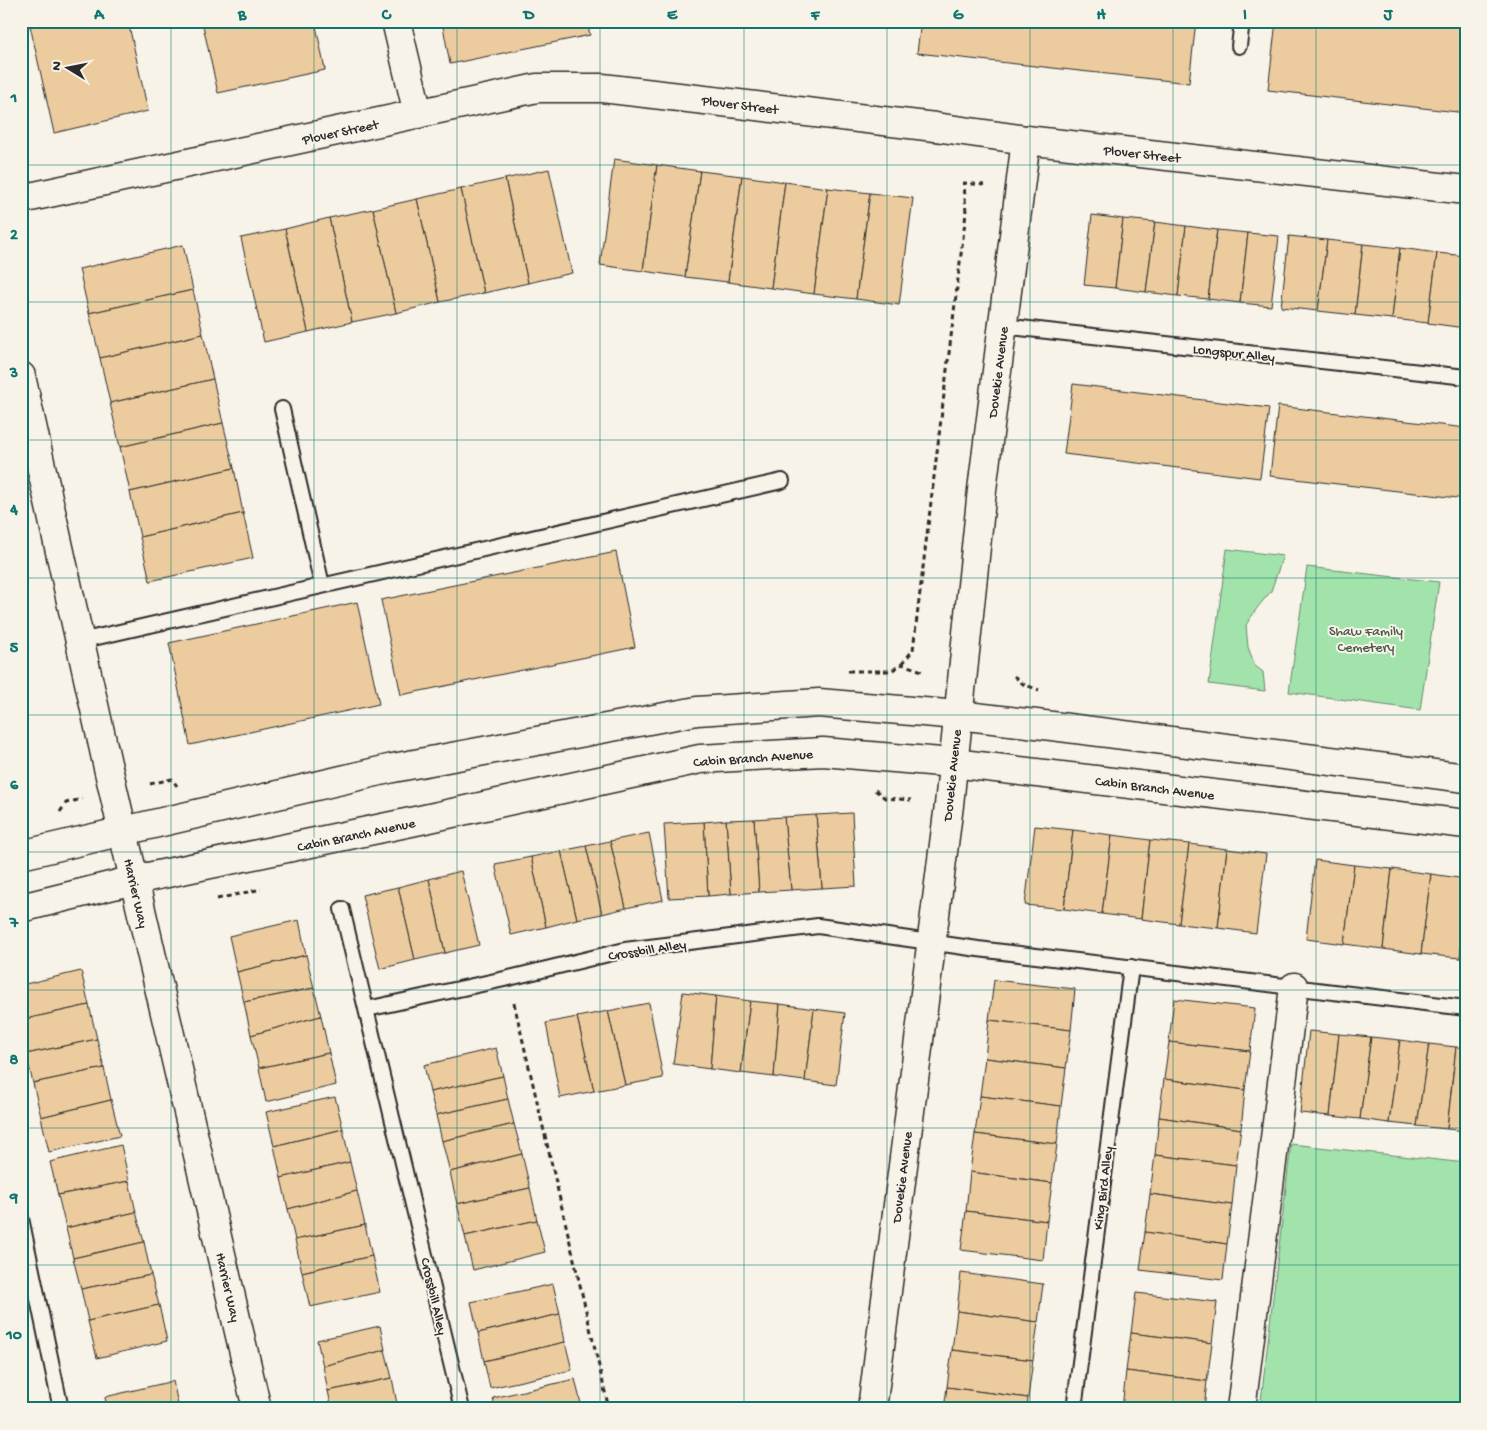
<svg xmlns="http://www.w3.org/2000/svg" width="1487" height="1430" font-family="'Gochi Hand',sans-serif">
  <rect width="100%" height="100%" fill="#f7f3e8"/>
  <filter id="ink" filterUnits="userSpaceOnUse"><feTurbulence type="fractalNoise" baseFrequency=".02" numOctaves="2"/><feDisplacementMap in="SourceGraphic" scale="10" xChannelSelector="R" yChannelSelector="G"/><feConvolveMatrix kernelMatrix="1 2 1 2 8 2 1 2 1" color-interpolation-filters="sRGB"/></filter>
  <g filter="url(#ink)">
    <g fill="#a2e3ac" stroke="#66876c">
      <polygon points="1227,549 1283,556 1271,591 1257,608 1246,625 1248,647 1255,666 1263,672 1265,691 1209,684"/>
      <polygon points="1307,567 1439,582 1420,710 1289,692"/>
      <polygon points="1291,1144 1466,1163 1466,1409 1260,1409"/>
    </g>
    <g fill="#eccc9e" stroke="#2b2b2b">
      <polygon points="29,21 128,21 148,111 54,133"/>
      <polygon points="202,21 315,21 325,70 218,93"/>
      <polygon points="442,21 587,21 590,35 450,64"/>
      <polygon points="921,21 1196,21 1189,83 917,53"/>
      <polygon points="1276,21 1466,21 1466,113 1268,90"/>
      <polygon points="614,159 657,165 643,271 600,265"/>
      <polygon points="657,165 700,171 685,277 643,271"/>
      <polygon points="549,169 572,273 528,283 505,179"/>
      <polygon points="700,171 742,176 728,282 685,277"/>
      <polygon points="742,176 785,182 771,288 728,282"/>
      <polygon points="505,179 528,283 484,293 461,189"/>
      <polygon points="785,182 828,188 814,294 771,288"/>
      <polygon points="828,188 870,193 856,299 814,294"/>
      <polygon points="461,189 484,293 440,302 417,199"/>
      <polygon points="870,193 913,198 899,305 856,299"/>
      <polygon points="417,199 440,302 396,313 373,209"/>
      <polygon points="373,209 396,313 352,322 329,218"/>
      <polygon points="1092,215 1123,219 1115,288 1084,285"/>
      <polygon points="329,218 352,322 308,332 285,229"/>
      <polygon points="1123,219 1155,222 1146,292 1115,288"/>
      <polygon points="1155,222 1186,226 1178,296 1146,292"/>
      <polygon points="1186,226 1217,230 1208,299 1178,296"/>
      <polygon points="285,229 308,332 264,342 241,238"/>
      <polygon points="1217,230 1248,233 1240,303 1208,299"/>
      <polygon points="1248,233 1279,236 1271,306 1240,303"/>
      <polygon points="1289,236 1327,240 1318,311 1281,307"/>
      <polygon points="1327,240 1363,244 1355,315 1318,311"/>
      <polygon points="1363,244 1400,248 1392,319 1355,315"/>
      <polygon points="183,245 193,290 89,313 79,269"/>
      <polygon points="1400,248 1437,253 1428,323 1392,319"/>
      <polygon points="1437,253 1466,256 1465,328 1428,323"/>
      <polygon points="193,290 203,334 100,358 89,313"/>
      <polygon points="203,334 213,379 110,403 100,358"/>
      <polygon points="213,379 223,423 120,447 110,403"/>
      <polygon points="1073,384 1269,408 1260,478 1064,454"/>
      <polygon points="1278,406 1466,428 1466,499 1270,476"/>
      <polygon points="223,423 234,468 130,492 120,447"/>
      <polygon points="234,468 243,513 140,537 130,492"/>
      <polygon points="243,513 253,558 150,581 140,537"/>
      <polygon points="616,552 635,647 401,695 381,600"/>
      <polygon points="357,602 379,704 190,745 169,643"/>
      <polygon points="852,813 856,886 822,888 816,815"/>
      <polygon points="816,815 822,888 791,890 784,817"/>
      <polygon points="784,817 791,890 759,892 754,819"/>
      <polygon points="754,819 759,892 731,894 726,820"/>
      <polygon points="726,820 731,894 708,896 704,822"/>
      <polygon points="704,822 708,896 669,898 664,824"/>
      <polygon points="1035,826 1073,830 1064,909 1025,905"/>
      <polygon points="1073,830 1112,835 1102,914 1064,909"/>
      <polygon points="649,833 663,900 626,908 610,841"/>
      <polygon points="1112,835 1150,840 1141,919 1102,914"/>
      <polygon points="1150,840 1189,844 1179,924 1141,919"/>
      <polygon points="610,841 626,908 602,914 586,846"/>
      <polygon points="1189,844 1227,849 1218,928 1179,924"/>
      <polygon points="586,846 602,914 577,919 561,851"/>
      <polygon points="1227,849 1266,854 1256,933 1218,928"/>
      <polygon points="561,851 577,919 546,927 531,857"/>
      <polygon points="531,857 546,927 511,935 495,864"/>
      <polygon points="1315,860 1354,865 1344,944 1306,939"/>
      <polygon points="1354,865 1392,869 1383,949 1344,944"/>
      <polygon points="1392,869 1431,874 1421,954 1383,949"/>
      <polygon points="461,871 479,945 445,953 429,879"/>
      <polygon points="1431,874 1466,879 1466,909 1460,958 1421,954"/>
      <polygon points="429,879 445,953 415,960 398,887"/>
      <polygon points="398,887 415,960 380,969 362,895"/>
      <polygon points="1466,909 1466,959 1460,958"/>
      <polygon points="299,920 306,955 237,972 229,936"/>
      <polygon points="306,955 314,988 244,1002 237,972"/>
      <polygon points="81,971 89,1005 21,1020 21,985"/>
      <polygon points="994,980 1075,989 1071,1030 989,1020"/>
      <polygon points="314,988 321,1016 251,1035 244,1002"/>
      <polygon points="683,992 716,996 710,1069 673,1064"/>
      <polygon points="716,996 750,1001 741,1073 710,1069"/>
      <polygon points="1174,999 1255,1008 1250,1051 1169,1042"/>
      <polygon points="750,1001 780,1004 774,1077 741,1073"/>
      <polygon points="649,1003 663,1078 625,1085 608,1011"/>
      <polygon points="780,1004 814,1009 805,1081 774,1077"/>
      <polygon points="89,1005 97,1039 26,1054 21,1036 21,1020"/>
      <polygon points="814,1009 845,1013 836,1085 805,1081"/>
      <polygon points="608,1011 625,1085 594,1091 577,1017"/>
      <polygon points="321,1016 329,1053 259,1068 251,1035"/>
      <polygon points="577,1017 594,1091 560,1098 546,1023"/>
      <polygon points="989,1020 1071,1030 1066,1068 985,1058"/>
      <polygon points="1309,1031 1339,1034 1330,1116 1300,1113"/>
      <polygon points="1339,1034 1371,1037 1360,1119 1330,1116"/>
      <polygon points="1371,1037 1400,1040 1389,1123 1360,1119"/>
      <polygon points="97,1039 104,1068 33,1083 26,1054"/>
      <polygon points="1400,1040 1429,1044 1417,1126 1389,1123"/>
      <polygon points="1169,1042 1250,1051 1245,1090 1164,1079"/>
      <polygon points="1429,1044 1456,1047 1447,1129 1417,1126"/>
      <polygon points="1456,1047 1466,1048 1466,1131 1447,1129"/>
      <polygon points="496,1048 503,1076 430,1092 424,1065"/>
      <polygon points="329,1053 336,1085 266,1102 259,1068"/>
      <polygon points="985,1058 1066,1068 1061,1106 980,1096"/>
      <polygon points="104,1068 111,1100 41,1117 33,1083"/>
      <polygon points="503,1076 508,1099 436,1115 430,1092"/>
      <polygon points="1164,1079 1245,1090 1241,1129 1159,1117"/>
      <polygon points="980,1096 1061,1106 1057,1144 975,1134"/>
      <polygon points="335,1097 343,1129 274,1146 266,1112"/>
      <polygon points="508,1099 514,1124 442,1141 436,1115"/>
      <polygon points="111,1100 120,1136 49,1152 41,1117"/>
      <polygon points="1159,1117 1241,1129 1236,1165 1155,1155"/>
      <polygon points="514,1124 522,1154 450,1172 442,1141"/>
      <polygon points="343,1129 350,1162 281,1178 274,1146"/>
      <polygon points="975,1134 1057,1144 1052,1183 970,1172"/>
      <polygon points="121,1145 129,1181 58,1195 50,1162"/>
      <polygon points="522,1154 530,1188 457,1204 450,1172"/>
      <polygon points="1155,1155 1236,1165 1232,1205 1150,1194"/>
      <polygon points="350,1162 357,1191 288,1209 281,1178"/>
      <polygon points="970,1172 1052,1183 1047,1221 966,1211"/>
      <polygon points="129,1181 136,1212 66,1228 58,1195"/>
      <polygon points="530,1188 537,1220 465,1236 457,1204"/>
      <polygon points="357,1191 365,1225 295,1240 288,1209"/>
      <polygon points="1150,1194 1232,1205 1227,1244 1145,1232"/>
      <polygon points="966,1211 1047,1221 1043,1260 961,1250"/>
      <polygon points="136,1212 144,1242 73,1258 66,1228"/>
      <polygon points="537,1220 545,1252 473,1270 465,1236"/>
      <polygon points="365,1225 372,1256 302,1272 295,1240"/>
      <polygon points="1145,1232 1227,1244 1223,1280 1140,1270"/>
      <polygon points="144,1242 151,1275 81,1289 73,1258"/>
      <polygon points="372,1256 380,1292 310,1307 302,1272"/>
      <polygon points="961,1273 1043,1284 1038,1322 957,1311"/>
      <polygon points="151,1275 159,1305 88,1321 81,1289"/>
      <polygon points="553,1284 560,1314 478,1333 471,1302"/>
      <polygon points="1136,1293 1217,1302 1212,1343 1131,1333"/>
      <polygon points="159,1305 167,1341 97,1358 88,1321"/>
      <polygon points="957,1311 1038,1322 1033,1360 952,1350"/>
      <polygon points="560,1314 565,1342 484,1361 478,1333"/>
      <polygon points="380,1326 385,1350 323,1366 317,1340"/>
      <polygon points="1131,1333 1212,1343 1207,1381 1126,1371"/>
      <polygon points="565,1342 572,1370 490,1388 484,1361"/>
      <polygon points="385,1350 392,1378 328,1391 323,1366"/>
      <polygon points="952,1350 1033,1360 1028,1398 947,1387"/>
      <polygon points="1126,1371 1207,1381 1204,1409 1122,1409"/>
      <polygon points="392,1378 397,1404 375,1409 332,1409 328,1391"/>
      <polygon points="575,1379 582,1408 495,1409 493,1398"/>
      <polygon points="173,1381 179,1409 107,1409 105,1397"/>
      <polygon points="947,1387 1028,1398 1027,1409 944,1409"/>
    </g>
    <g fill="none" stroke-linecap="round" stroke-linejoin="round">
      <defs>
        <g id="lane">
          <polyline points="1239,46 1242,21"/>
          <polyline points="1002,326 1466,377"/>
          <polyline points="282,409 322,585"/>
          <polyline points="80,641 782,481"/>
          <polyline points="342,909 462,1409"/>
          <polyline points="367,1009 509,978 625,950 818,926 978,949 1466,1008"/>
          <polyline points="21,1218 61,1409"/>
          <polyline points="1074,1409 1131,967"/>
        </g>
        <g id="street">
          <polyline points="396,21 418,114"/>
          <polyline points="21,199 537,88 602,88 935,127 1026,140 1466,190"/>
          <polyline points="21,376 106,759 257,1409"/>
          <polyline points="872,1409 949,805 982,490 1026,140"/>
          <polyline points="1241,1409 1294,987"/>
        </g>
        <g id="secondary">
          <polyline points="21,855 393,768 697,711 819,703 958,715 1036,724 1466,778"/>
          <polyline points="21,908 134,880 411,822 700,759 823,752 953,763 1466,824"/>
        </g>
      </defs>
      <use href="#lane" stroke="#2b2b2b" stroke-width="18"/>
      <use href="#street" stroke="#2b2b2b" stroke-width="31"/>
      <use href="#secondary" stroke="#2b2b2b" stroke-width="31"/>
      <g stroke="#2b2b2b" stroke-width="3" stroke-dasharray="5 4" stroke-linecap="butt">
        <polyline points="902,664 913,650 966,213 964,183 984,185"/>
        <polyline points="848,671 891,671 902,664 922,671"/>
        <polyline points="1014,676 1023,684 1039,690"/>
        <polyline points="150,784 172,779 177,786"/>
        <polyline points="875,790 885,798 911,800"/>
        <polyline points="60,812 66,803 82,799"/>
        <polyline points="217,899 261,889"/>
        <polyline points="514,1003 609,1409"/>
      </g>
      <use href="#lane" stroke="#f7f3e8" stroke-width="14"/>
      <use href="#street" stroke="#f7f3e8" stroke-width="28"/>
      <use href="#secondary" stroke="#f7f3e8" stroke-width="28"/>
    </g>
  </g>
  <path fill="none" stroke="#0f766e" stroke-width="1" stroke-opacity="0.55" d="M171,21v1388M314,21v1388M457,21v1388M600,21v1388M744,21v1388M887,21v1388M1030,21v1388M1173,21v1388M1316,21v1388M21,165h1445M21,302h1445M21,440h1445M21,578h1445M21,715h1445M21,852h1445M21,990h1445M21,1128h1445M21,1265h1445"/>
  <g text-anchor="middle" stroke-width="4" stroke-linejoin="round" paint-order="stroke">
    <g font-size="14" fill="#2b2b2b" stroke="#f7f3e8">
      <text transform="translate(740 104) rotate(7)" y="5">Plover Street</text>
      <text transform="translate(340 131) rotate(-12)" y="5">Plover Street</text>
      <text transform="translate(1142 153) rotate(6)" y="5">Plover Street</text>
      <text transform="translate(1234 352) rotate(6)" y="5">Longspur Alley</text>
      <text transform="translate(997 372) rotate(-83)" y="5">Dovekie Avenue</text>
      <text transform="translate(753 757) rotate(-4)" y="5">Cabin Branch Avenue</text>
      <text transform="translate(951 775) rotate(-84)" y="5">Dovekie Avenue</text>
      <text transform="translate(1155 787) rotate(7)" y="5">Cabin Branch Avenue</text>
      <text transform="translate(356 834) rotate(-12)" y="5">Cabin Branch Avenue</text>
      <text transform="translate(137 893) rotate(77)" y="5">Harrier Way</text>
      <text transform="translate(647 949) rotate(-9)" y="5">Crossbill Alley</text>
      <text transform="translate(901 1177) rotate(-83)" y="5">Dovekie Avenue</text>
      <text transform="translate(1102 1188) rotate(-83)" y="5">King Bird Alley</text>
      <text transform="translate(229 1287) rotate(77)" y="5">Harrier Way</text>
      <text transform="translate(435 1296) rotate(77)" y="5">Crossbill Alley</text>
    </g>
    <g font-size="14" fill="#49594b" stroke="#f7f3e8">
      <text x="1366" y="635">Shaw Family<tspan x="1366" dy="16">Cemetery</tspan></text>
    </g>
  </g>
  <rect width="1487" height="1430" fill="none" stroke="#f7f3e8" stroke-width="55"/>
  <g transform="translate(68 68) rotate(280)" stroke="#f7f3e8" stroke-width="4" paint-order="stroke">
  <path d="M0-4L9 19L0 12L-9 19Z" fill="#2b2b2b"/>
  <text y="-8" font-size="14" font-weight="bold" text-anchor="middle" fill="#2b2b2b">N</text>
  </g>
  <rect x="28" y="28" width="1432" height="1374" fill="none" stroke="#0f766e" stroke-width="2"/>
  <g font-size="16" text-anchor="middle" font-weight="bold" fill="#0f766e">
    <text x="99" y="19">A</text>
    <text x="242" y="19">B</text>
    <text x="386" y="19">C</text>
    <text x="529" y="19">D</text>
    <text x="672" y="19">E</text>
    <text x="815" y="19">F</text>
    <text x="958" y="19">G</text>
    <text x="1101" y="19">H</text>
    <text x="1245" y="19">I</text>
    <text x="1388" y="19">J</text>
    <text x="14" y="102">1</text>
    <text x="14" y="239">2</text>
    <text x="14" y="377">3</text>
    <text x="14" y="514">4</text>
    <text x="14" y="652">5</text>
    <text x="14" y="789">6</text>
    <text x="14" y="927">7</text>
    <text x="14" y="1064">8</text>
    <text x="14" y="1202">9</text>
    <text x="14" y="1339">10</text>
  </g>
</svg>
